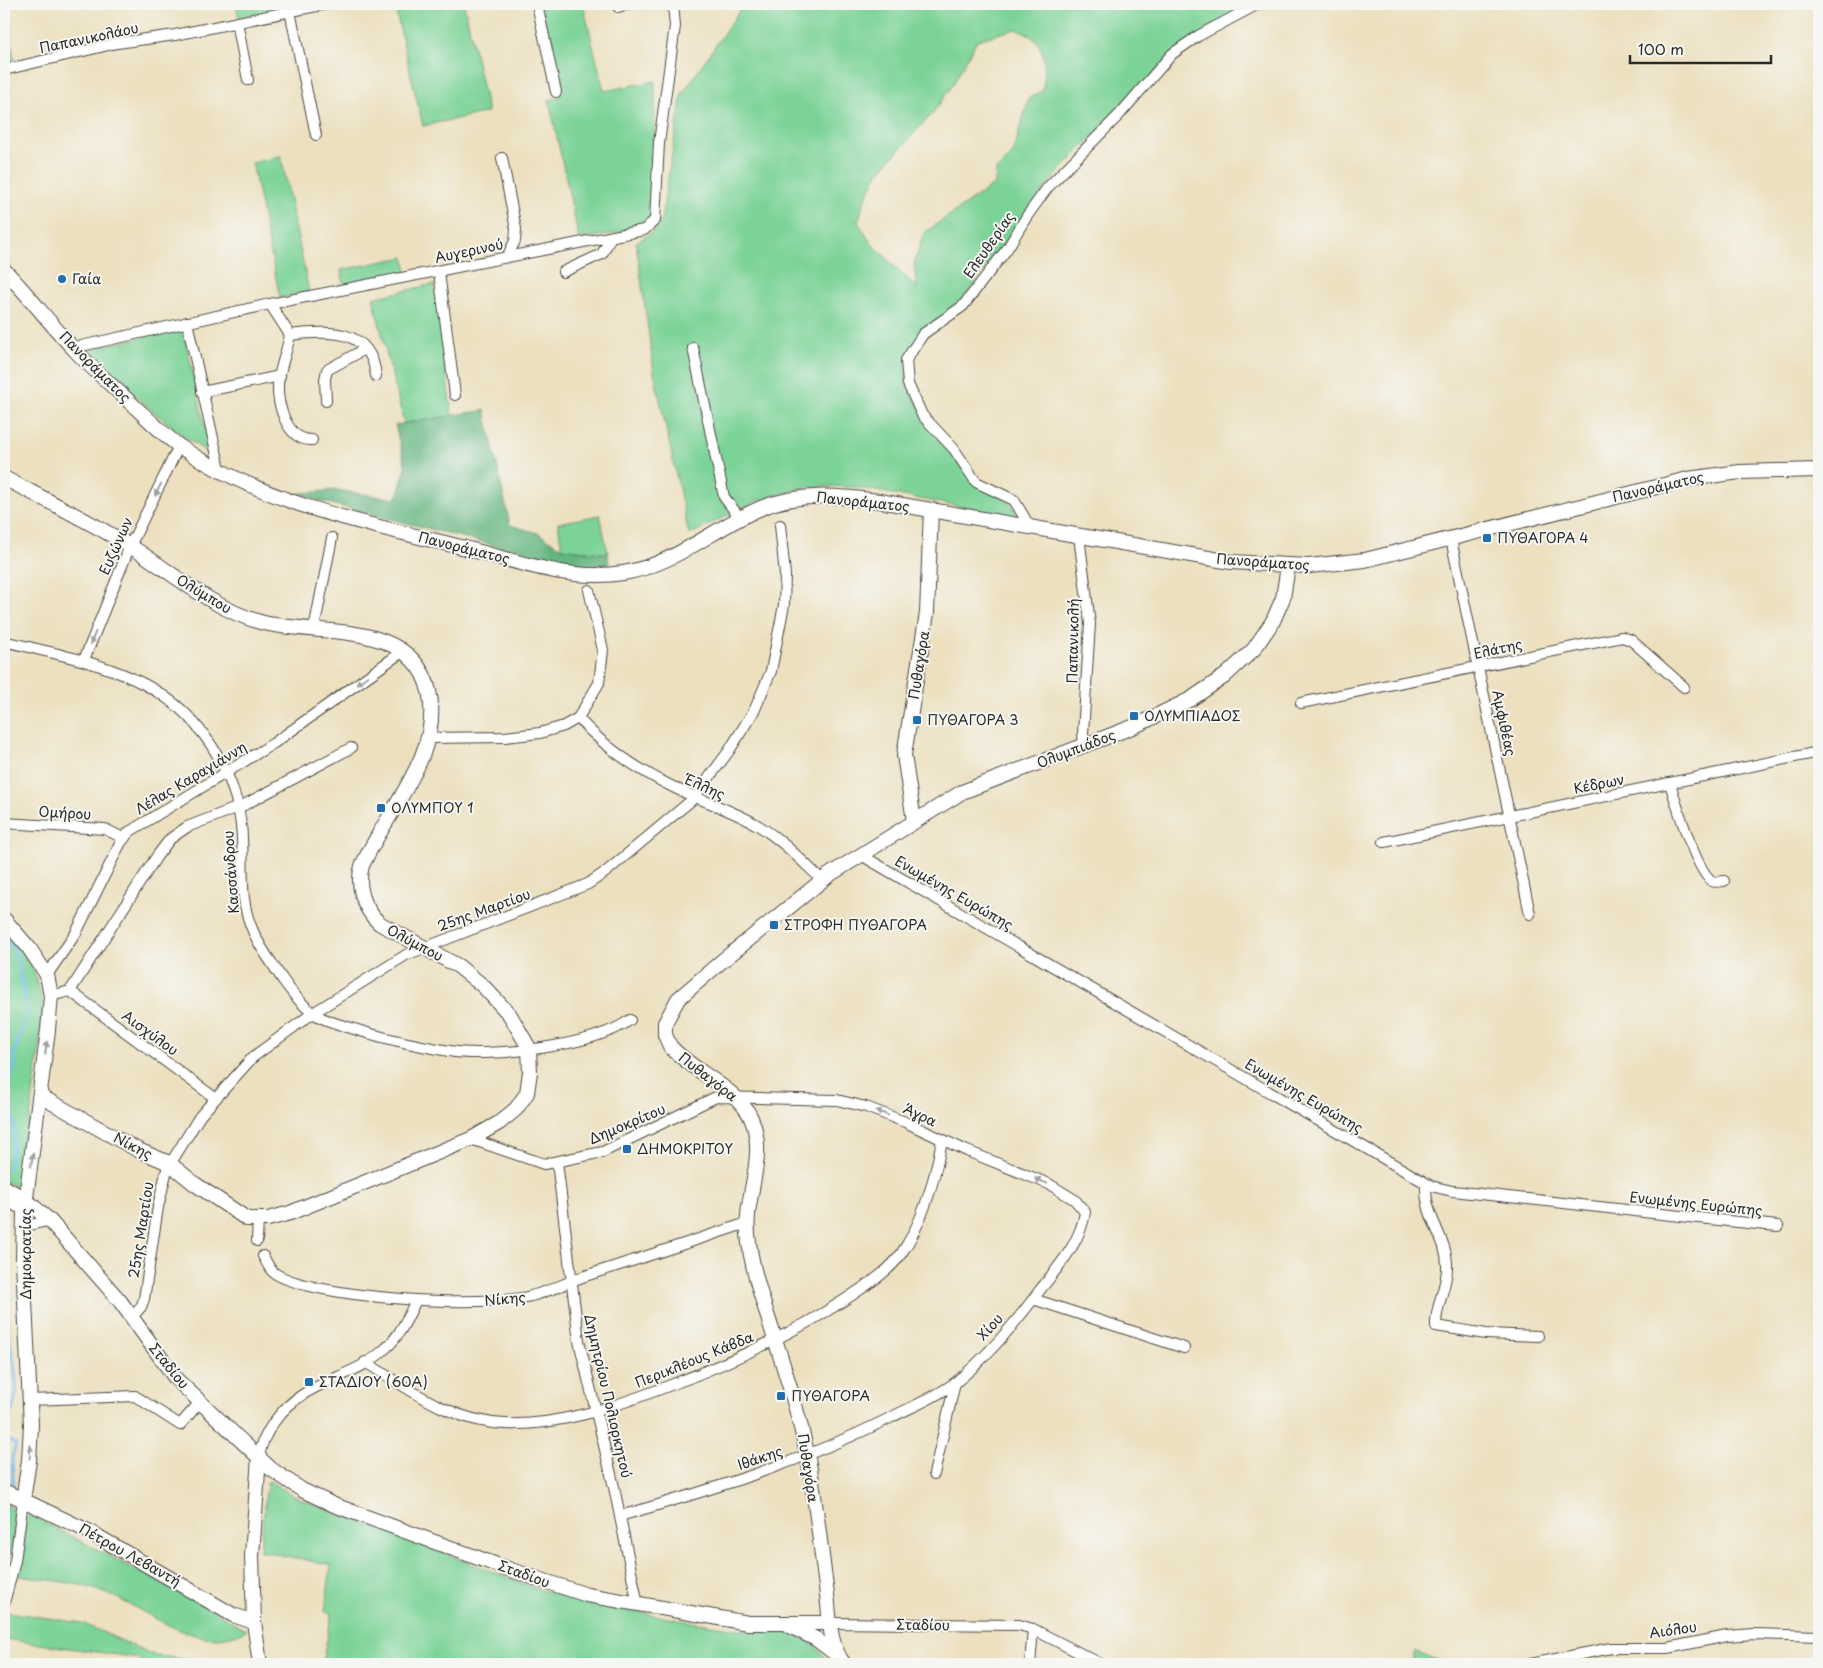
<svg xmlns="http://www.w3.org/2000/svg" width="1823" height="1668" font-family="'Playpen Sans',sans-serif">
  <rect width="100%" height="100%" fill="#f6f6f2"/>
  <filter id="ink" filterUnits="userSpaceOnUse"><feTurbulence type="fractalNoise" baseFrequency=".02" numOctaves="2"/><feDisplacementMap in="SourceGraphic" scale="10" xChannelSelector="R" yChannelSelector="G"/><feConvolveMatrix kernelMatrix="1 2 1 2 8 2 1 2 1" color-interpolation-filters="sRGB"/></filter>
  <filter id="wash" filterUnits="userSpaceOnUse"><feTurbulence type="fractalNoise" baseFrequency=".0096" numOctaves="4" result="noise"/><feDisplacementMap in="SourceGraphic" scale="20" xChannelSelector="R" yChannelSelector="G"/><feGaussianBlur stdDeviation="1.12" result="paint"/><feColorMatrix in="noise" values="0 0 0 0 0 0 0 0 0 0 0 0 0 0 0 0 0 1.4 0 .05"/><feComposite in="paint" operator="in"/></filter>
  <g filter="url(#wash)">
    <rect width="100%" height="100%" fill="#ece0bf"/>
    <g fill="#7bd398" stroke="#537f62" fill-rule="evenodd">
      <polygon points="236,4 302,4 239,17"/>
      <polygon points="394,4 464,4 488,112 423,126"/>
      <polygon points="541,4 583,4 604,91 655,81 654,221 645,229 579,239 549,100 560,97"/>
      <path d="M744,4h509l-44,24 -73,62 -87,93 -87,117 -56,58v28l33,51 28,35 46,34 4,11 -162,-30 -28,-1 -25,2 -48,14 -65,33 -35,-163 -18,-130 18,-11 7,-11 21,-126zM1016,29c30,8 32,36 26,62l-13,7 -17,57 -16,15 -1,14 -71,49 -10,31 3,24 -46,-45 -13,-21 7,-23 13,-26 54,-59 20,-28 25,-46z"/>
      <polygon points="4,7 15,63 4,65"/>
      <polygon points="281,156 309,292 280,298 252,163"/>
      <polygon points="404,257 407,272 344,285 341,270"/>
      <polygon points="434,284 452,416 404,423 373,298"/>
      <path d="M183,328l28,127c-46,-30 -86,-68 -126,-105z"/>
      <polygon points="600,515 608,554 562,548 558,523"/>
      <polygon points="4,933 23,953 33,969 42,1001 42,1029 21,1185 17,1187 4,1182"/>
      <polygon points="269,1481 300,1499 541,1590 571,1599 685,1621 757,1632 789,1632 814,1644 831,1664 322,1664 332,1613 325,1612 331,1565 260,1551 267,1483"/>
      <path d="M4,1500c2,3 6,6 8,9 7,17 -3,53 -8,70z"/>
      <path d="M30,1515l176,91 40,24c-51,28 -104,-27 -152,-41 -23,-8 -51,-9 -75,-13l5,-33 1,-22z"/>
      <polygon points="7,1612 82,1623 156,1656 197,1660 197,1664 140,1664 140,1658 4,1639 4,1619"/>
      <polygon points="1415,1651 1448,1664 1411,1664"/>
    </g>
    <polygon fill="#64b580" stroke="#487056" points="485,410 510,525 538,533 562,548 608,554 609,565 586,565 552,560 292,494 337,490 396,499 406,468 395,425"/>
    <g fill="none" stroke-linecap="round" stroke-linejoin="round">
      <g stroke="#7bbef1" stroke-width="3">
        <polyline points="4,940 14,948 17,957 28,1015 21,1029 15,1051 15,1065 8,1085 15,1127 9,1169"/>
        <path d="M4,1275c2,7 7,16 6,23 0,6 -3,13 -3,19 0,34 23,77 -3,106"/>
        <polyline points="4,1433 6,1439 16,1445 12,1457 13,1483"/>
        <polyline points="4,1515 6,1509"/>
      </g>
    </g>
  </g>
  <g filter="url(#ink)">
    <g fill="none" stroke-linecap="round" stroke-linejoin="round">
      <defs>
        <g id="street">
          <polyline points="537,4 556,92"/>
          <polyline points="618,7 627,4"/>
          <polyline points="290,11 316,135"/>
          <polyline points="237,22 248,80"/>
          <polyline points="4,70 117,43 175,35 326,4"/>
          <polyline points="502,158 516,229 515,241 507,257"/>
          <polyline points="439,272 455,395"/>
          <polyline points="563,272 602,254 611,237"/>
          <path d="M270,304l20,31c39,-5 81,-7 86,41"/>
          <polyline points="187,322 220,469"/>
          <path d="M290,335c-3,16 -10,32 -12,49 -1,21 9,57 34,56"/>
          <polyline points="72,348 270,304 644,230 655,220 659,143 675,26 673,4"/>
          <polyline points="693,348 724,497 740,518"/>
          <polyline points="202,392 280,376"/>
          <polyline points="326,401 325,379 327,370 365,349"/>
          <polyline points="1030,527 1014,500 976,482 954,449 922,415 908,384 906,360 923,334 963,306 1007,249 1027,216 1048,187 1120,114 1172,54 1198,36 1258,4"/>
          <polyline points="1079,536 1090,624 1083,733 1084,747"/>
          <polyline points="1451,539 1530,914"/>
          <polyline points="314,629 332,538"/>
          <path d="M4,641c66,17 145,28 191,83 24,27 42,64 46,101 3,24 0,49 3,74 3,24 13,43 27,63 10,16 28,42 45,53 9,5 21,9 32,12 33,11 66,18 101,24 43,7 145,-5 181,-31"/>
          <polyline points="84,660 130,546 179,446"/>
          <polyline points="1301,703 1622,637 1631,640 1684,687"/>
          <path d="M578,718c28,31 60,52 97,70 27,13 58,22 84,38 23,14 43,35 63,54"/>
          <polyline points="429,738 505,737 540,733 564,726 578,718 599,683 603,650 589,590"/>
          <path d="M1670,783c6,20 26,88 42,98 3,2 8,0 12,0"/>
          <polyline points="4,823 105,829 123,838"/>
          <polyline points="1384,842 1819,752"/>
          <path d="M861,855l570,331 21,5c109,11 217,25 326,35"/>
          <polyline points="47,975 76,933 120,844 129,832 274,743 402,652"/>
          <polyline points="70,991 215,1098"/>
          <polyline points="51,996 70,991 157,856 170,839 187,827 244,805 351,748"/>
          <path d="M471,1139l73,25 59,-12 113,-55 121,3 29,7 39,15 62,29 82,33 26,16 10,12c-4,30 -27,55 -45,78 -23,31 -54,68 -84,92 -19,15 -45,25 -66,36 -88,44 -176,71 -270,98"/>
          <polyline points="557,1162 579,1341 614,1487 638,1605"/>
          <path d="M1426,1184c-2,34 21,53 21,81 1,21 -12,40 -11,61l50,8 52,2"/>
          <polyline points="23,1232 30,1225 43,1222"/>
          <polyline points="257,1241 258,1219"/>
          <path d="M263,1256c3,5 6,12 10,16 37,27 212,36 258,24 18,-4 36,-14 54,-20 54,-17 108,-35 162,-53"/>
          <polyline points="1033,1299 1184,1348"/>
          <polyline points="132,1317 141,1307 144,1299 158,1207 167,1169 200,1116 253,1057 313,1013 406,955 588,884 607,871 693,799 729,751 755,709 771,671 784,605 785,575 780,525"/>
          <path d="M365,1362c44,27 87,60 140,62 54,2 108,-17 158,-36 64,-24 125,-51 183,-89 19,-13 42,-26 55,-45 23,-33 34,-75 41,-114"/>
          <polyline points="31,1400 135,1396 180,1425 200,1402"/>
          <path d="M259,1457c2,-14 7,-24 15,-35 30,-43 77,-41 111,-73 15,-13 23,-32 31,-49"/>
          <polyline points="934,1474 955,1383"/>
          <polyline points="4,1603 15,1561 23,1500"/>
          <polyline points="829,1623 1019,1625 1033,1629 1101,1664"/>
          <polyline points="1030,1664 1033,1629"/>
          <polyline points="1531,1664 1611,1648 1668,1648 1727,1636 1754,1634 1819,1636"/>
        </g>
        <g id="secondary">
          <path d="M4,270c25,25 45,53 69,78 19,21 41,39 61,58 15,14 29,28 45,40 83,57 183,77 278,100 54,13 110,36 166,27 52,-8 90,-45 138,-65 38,-16 78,-12 118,-7l352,61 78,4 56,-6 323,-81 52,-7 79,-2"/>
          <path d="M4,478c42,22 85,43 126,68 42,26 81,62 130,76 54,15 151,-5 169,69 15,62 -44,122 -67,175 -6,20 2,43 17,57l79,43 25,20 27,29 19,33 1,24 -3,21 -11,16 -17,14 -28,16 -181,74 -22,6h-21l-52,-35 -26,-21 -31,-13 -98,-54"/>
          <polyline points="914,821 904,755 927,613 931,510"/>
          <polyline points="4,919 29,948 47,975 51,996 48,1030 24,1213 23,1261 31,1425 29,1461 23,1500"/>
          <polyline points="4,1187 25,1199 50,1221 120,1301 176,1379 271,1469 302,1490 334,1505 508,1569 587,1595 748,1623 829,1623"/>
          <polyline points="4,1198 28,1210"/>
          <polyline points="259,1457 252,1556 254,1622 260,1664"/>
          <polyline points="4,1491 90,1532 233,1615 254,1622"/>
          <polyline points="790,1626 816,1639 838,1656"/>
          <path d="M844,1664c-15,-19 -14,-45 -17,-69 -5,-39 -10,-80 -16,-120 -8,-48 -23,-95 -38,-142 -10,-32 -22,-65 -25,-99 -4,-38 20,-78 3,-116 -13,-30 -60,-47 -81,-72l-5,-11v-12l13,-24 44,-38 107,-86 133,-83 173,-66 56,-27 34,-23 29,-27 19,-28 10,-23 5,-32"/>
        </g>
      </defs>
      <use href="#street" stroke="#484641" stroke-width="12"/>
      <use href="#secondary" stroke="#484641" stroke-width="16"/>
      <use href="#street" stroke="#fff" stroke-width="10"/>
      <use href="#secondary" stroke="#fff" stroke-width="14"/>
    </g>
    <defs><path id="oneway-solid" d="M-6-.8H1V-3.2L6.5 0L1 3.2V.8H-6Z" transform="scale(1.25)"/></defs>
    <g fill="#a0a0a0">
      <use href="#oneway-solid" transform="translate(158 490) rotate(116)"/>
      <use href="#oneway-solid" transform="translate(93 638) rotate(112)"/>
      <use href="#oneway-solid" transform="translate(362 680) rotate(145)"/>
      <use href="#oneway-solid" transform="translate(46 1048) rotate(-83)"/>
      <use href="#oneway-solid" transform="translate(882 1113) rotate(-159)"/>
      <use href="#oneway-solid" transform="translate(32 1160) rotate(-81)"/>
      <use href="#oneway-solid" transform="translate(1041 1181) rotate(-157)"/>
      <use href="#oneway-solid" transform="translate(30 1452) rotate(-86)"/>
    </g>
  </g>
  <g fill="#1f6fb2" stroke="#f6f6f2" stroke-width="2">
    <circle cx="62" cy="279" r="5"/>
    <rect x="1482" y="533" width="10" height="10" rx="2.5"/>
    <rect x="1129" y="711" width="10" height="10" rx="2.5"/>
    <rect x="912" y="715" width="10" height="10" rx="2.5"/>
    <rect x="376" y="803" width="10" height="10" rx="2.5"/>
    <rect x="769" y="920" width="10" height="10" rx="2.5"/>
    <rect x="622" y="1144" width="10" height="10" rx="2.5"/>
    <rect x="304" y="1377" width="10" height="10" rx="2.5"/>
    <rect x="776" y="1391" width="10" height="10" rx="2.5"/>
  </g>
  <g text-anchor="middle" stroke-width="4" stroke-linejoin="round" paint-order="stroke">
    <g font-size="14" fill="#2b2b2b" stroke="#f6f6f2">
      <text transform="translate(89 38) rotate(-12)" y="5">Παπανικολάου</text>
      <text transform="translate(989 245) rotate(-55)" y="5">Ελευθερίας</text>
      <text transform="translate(469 251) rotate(-12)" y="5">Αυγερινού</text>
      <text transform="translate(95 367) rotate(45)" y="5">Πανοράματος</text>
      <text transform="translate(1658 487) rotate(-13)" y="5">Πανοράματος</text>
      <text transform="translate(863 502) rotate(6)" y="5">Πανοράματος</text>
      <text transform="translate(116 546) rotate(-66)" y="5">Ευζώνων</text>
      <text transform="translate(464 548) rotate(14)" y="5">Πανοράματος</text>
      <text transform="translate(1263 562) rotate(4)" y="5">Πανοράματος</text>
      <text transform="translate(204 594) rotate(31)" y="5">Ολύμπου</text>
      <text transform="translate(1073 641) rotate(-89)" y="5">Παπανικολή</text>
      <text transform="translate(1498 649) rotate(-12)" y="5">Ελάτης</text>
      <text transform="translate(919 665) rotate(-81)" y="5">Πυθαγόρα</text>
      <text transform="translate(1504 723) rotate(78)" y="5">Αμφιθέας</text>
      <text transform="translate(1076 749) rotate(-21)" y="5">Ολυμπιάδος</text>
      <text transform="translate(191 778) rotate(-31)" y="5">Λέλας Καραγιάννη</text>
      <text transform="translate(1599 784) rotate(-11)" y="5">Κέδρων</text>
      <text transform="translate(705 787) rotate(24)" y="5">Έλλης</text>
      <text transform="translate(65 813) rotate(3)" y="5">Ομήρου</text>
      <text transform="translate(231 872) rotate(-94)" y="5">Κασσάνδρου</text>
      <text transform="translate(954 893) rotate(30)" y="5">Ενωμένης Ευρώπης</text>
      <text transform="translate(484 910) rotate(-20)" y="5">25ης Μαρτίου</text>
      <text transform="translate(415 943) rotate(28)" y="5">Ολύμπου</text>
      <text transform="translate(150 1033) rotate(36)" y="5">Αισχύλου</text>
      <text transform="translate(708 1077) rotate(38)" y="5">Πυθαγόρα</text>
      <text transform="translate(1304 1096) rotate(30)" y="5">Ενωμένης Ευρώπης</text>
      <text transform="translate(920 1115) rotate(25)" y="5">Άγρα</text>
      <text transform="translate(627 1124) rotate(-23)" y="5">Δημοκρίτου</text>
      <text transform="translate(133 1146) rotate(27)" y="5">Νίκης</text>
      <text transform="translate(1696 1204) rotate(6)" y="5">Ενωμένης Ευρώπης</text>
      <text transform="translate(141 1230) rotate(-81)" y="5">25ης Μαρτίου</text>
      <text transform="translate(26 1254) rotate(-90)" y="5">Δημοκρατίας</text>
      <text transform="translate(505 1299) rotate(-5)" y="5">Νίκης</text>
      <text transform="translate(990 1327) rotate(-48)" y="5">Χίου</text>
      <text transform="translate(694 1360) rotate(-22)" y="5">Περικλέους Κάβδα</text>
      <text transform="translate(169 1366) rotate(51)" y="5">Σταδίου</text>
      <text transform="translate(608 1396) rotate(77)" y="5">Δημητρίου Πολιορκητού</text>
      <text transform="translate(760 1458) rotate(-19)" y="5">Ιθάκης</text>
      <text transform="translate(808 1468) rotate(81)" y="5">Πυθαγόρα</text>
      <text transform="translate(130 1555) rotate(29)" y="5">Πέτρου Λεβαντή</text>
      <text transform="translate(524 1574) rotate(20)" y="5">Σταδίου</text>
      <text transform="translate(923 1625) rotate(1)" y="5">Σταδίου</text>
      <text transform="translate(1673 1630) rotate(-8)" y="5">Αιόλου</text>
    </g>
    <g font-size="14" fill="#2b2b2b" stroke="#f6f6f2" text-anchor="start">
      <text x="72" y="284">Γαία</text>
      <text x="1497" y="543">ΠΥΘΑΓΟΡΑ 4</text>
      <text x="1144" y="721">ΟΛΥΜΠΙΑΔΟΣ</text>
      <text x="927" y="725">ΠΥΘΑΓΟΡΑ 3</text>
      <text x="391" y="813">ΟΛΥΜΠΟΥ 1</text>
      <text x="784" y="930">ΣΤΡΟΦΗ ΠΥΘΑΓΟΡΑ</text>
      <text x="637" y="1154">ΔΗΜΟΚΡΙΤΟΥ</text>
      <text x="319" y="1387">ΣΤΑΔΙΟΥ (60A)</text>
      <text x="791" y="1401">ΠΥΘΑΓΟΡΑ</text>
    </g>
  </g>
  <rect width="1823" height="1668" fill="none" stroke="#f6f6f2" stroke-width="20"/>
  <path d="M1630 55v8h141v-8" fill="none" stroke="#2b2b2b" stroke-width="2.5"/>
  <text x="1638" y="55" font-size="15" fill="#2b2b2b" stroke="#f6f6f2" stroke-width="4" paint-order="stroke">100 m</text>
</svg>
